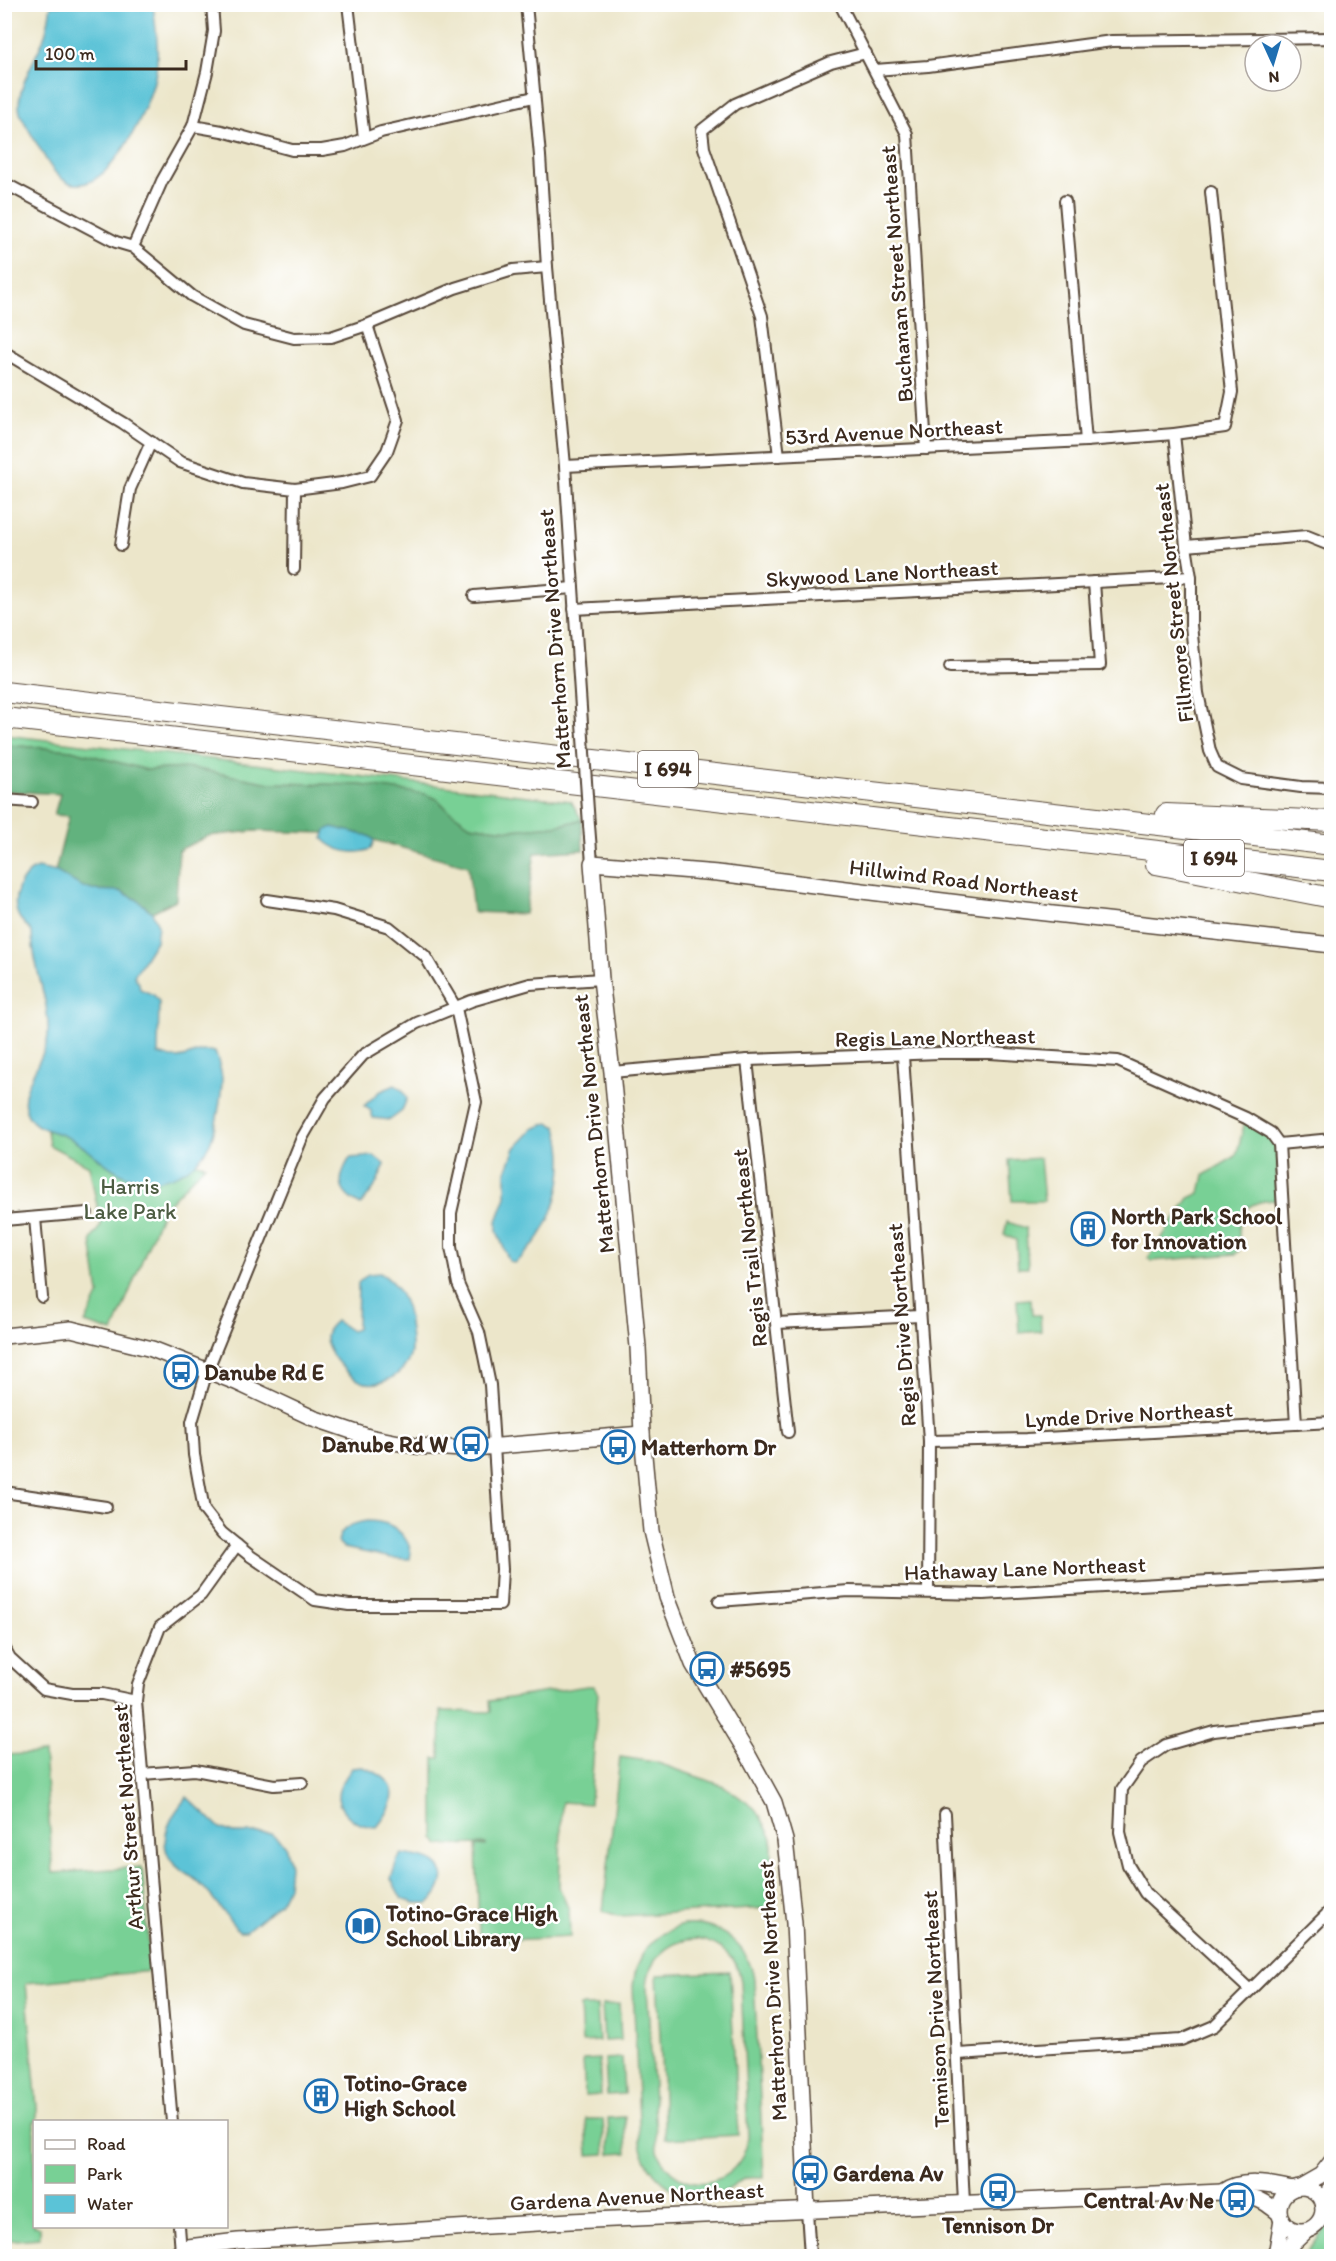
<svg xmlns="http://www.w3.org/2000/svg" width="1336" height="2261" font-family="Itim,sans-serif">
  <rect width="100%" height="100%" fill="#fff"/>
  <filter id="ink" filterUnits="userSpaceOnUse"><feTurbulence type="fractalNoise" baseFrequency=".0167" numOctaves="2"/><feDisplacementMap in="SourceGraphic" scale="12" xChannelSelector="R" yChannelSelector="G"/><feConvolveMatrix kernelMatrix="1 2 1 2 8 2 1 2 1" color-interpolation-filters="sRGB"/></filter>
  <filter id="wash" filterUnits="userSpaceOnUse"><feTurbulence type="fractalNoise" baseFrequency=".008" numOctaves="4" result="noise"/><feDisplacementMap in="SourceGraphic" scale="24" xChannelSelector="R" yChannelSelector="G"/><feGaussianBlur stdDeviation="1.35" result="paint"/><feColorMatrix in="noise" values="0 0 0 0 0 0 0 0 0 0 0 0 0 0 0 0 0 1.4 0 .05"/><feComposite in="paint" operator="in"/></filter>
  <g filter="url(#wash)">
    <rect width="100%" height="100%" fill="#ece6ca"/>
    <g fill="#78d095" stroke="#5a7d5a" stroke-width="1.5" fill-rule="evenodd">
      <polygon points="5,735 571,801 582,820 555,826 511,830 489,828 470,825 447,809 437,799 387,789 360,785 270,783 191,768 147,770 71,750 5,745"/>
      <polygon points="45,1117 180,1159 205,1165 163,1209 113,1332 85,1323 99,1294 91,1240 101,1225 89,1166 49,1145"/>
      <path d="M1246,1118l33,26 -4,56c-38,2 -36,18 -36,51l-3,3 -84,7 -4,-3 41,-60 11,-5 4,-18 32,-19z"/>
      <polygon points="1040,1158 1044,1201 1012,1201 1009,1160"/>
      <polygon points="1007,1222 1026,1228 1028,1268 1018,1268 1016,1240 1004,1235"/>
      <polygon points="1031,1299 1032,1315 1040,1315 1041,1331 1019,1333 1017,1300"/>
      <polygon points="587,1686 594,1686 598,1693 590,1804 562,1802 559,1887 569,1910 570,1937 486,1941 479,1933 476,1845 486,1846 486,1844 440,1845 434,1838 434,1758 440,1758 441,1711 491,1712 490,1701"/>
      <polygon points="44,1753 53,1873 142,1867 151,1971 26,1983 37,2107 37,2121 34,2122 34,2226 40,2227 40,2238 5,2241 5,1755"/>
      <polygon points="620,1757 655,1762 724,1786 757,1810 772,1839 772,1873 769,1908 618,1916 603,1911"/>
      <path d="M683,1925c36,-3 65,19 71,54l10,199c-6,0 -14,-1 -19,1 -8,3 -15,11 -24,14 -38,13 -75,-14 -81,-51l-7,-156c3,-32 20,-52 50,-61zM697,1939c24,4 40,19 44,42l7,157c-7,51 -72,62 -91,12l-10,-162c1,-30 22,-48 50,-49z"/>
      <polygon points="730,1972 738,2135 665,2139 657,1975"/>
      <polygon points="619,2004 621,2040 604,2041 602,2005"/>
      <polygon points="580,2006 597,2006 599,2041 582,2042"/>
      <polygon points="622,2058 624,2094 607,2095 605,2059"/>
      <polygon points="599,2059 601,2095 585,2096 583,2060"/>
      <polygon points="625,2117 627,2153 610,2154 608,2118"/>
      <polygon points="586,2119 603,2119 605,2154 588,2155"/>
      <polygon points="1331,2220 1331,2256 1304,2256"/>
    </g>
    <polygon fill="#62b27e" stroke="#4e6e4e" stroke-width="1.5" points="5,745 71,750 147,770 191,768 270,783 360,785 425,794 437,799 447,809 470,825 489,828 511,830 555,826 582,820 583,850 535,853 525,914 473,912 468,866 374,840 369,836 332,827 324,833 254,831 208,836 179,850 176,900 152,912 136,899 121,891 92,890 80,886 55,872 69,816 54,815 60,794 5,791"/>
    <g fill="#5bc3d7" stroke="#4b767a" stroke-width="1.5">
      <path d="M51,5h102c3,23 7,49 2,72 -6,30 -45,118 -85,106 -15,-5 -23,-22 -30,-34 -4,-7 -18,-30 -20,-36 -6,-21 16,-54 23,-73 5,-11 6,-23 8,-35z"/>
      <path d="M332,827l37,9 5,4 -3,9c-17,7 -36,2 -48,-10l3,-9z"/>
      <path d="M37,868l20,4 24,14 11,4 28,1 16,8 16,13 6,13 -2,16 -22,35 5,7 1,6 14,6 5,7 -1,52c6,1 13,5 19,4 16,-1 19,-10 38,-6 3,8 6,17 7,26 0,16 -6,53 -13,67 -14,26 -45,41 -73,34 -26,-6 -43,-28 -65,-40 -18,-10 -41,-8 -46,-32 -5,-21 22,-50 23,-73 2,-35 -16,-67 -16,-102 -4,-5 -10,-10 -13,-15 -9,-17 1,-42 18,-49z"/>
      <polygon points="395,1085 403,1091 407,1098 402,1111 390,1120 373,1118 371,1111 364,1106 379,1092"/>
      <path d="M548,1123l9,4c14,46 -3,107 -43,136l-5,-2 -12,-30v-10l9,-24v-25l9,-24 18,-19z"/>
      <path d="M374,1156l11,9 -11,23 -13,17c-23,-11 -25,-25 -11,-47z"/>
      <path d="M380,1273c17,9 28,31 29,50 1,10 4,23 1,33 -5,18 -29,32 -48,26 -15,-6 -41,-34 -35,-50 1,-4 6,-8 9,-11l15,10 6,-2 1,-46 10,-9z"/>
      <path d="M367,1521c7,0 14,1 20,3 13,5 27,21 23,35l-18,-1 -48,-10 -6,-6c2,-15 16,-19 29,-21z"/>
      <path d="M362,1767c37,12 39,31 15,60 -13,0 -22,-4 -30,-12 -17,-17 -7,-30 5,-47z"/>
      <path d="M187,1797l33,31 13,5h38l14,12 5,20 -2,22 -8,16 -34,28h-7c-14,-15 -24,-33 -39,-47 -8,-9 -23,-14 -29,-24 -15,-21 2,-47 16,-63z"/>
      <path d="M402,1854c9,2 25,3 32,8 17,11 5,32 -5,41h-14l-13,-4 -11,-20 6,-19z"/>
    </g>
  </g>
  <g filter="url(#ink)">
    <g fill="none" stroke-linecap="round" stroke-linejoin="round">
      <defs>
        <g id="street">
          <polyline points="348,4 364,138"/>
          <polyline points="526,4 540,156 547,267 565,466 582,723"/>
          <polyline points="840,4 907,134 926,449"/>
          <polyline points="875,70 928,66 1112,41 1331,38 1332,45"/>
          <polyline points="193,126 222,131 292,150 322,150 345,146 381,132 534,97"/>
          <polyline points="4,183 116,242 133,247 192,296 244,325 294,338 331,337 367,325 455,288 513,270 547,267"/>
          <polyline points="1065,201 1086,441"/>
          <polyline points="133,247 162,181 193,126 207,72 214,31 212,4"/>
          <polyline points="4,352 123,423 180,462 243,483 295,489 342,483 370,476 387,451 398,420 367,325"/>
          <polyline points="1174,434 1186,546 1191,577 1191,625 1198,693 1210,751 1217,767 1241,779 1301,787 1332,788"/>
          <polyline points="779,456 762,316 704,148 702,130 735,104 831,62 866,53"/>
          <polyline points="565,466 1086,441 1174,434 1225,427 1232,392 1211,192"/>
          <polyline points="121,545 130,489 151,442"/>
          <polyline points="1186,546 1307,536 1332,546"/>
          <polyline points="294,569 295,489"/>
          <polyline points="474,596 573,588"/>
          <polyline points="574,609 1191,577"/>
          <polyline points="950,667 1100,665 1094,582"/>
          <polyline points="4,800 32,802"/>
          <polyline points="589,825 592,863"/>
          <polyline points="267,900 334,910 389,927 425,956 456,1008 476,1102 451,1213 451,1247 458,1284 479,1332 490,1385 502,1569 500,1605 349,1605 315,1600 249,1555 222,1533 204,1510 194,1455 192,1422 207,1371 302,1138 325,1098 363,1055 417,1023 471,1001 530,984 601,979"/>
          <polyline points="903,1056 929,1441 928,1592"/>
          <polyline points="747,1060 788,1432"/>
          <polyline points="612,1072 747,1060 940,1053 990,1053 1118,1061 1246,1118 1271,1133 1279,1144 1296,1424"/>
          <polyline points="1279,1144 1332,1139"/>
          <polyline points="35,1218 42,1297"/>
          <polyline points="4,1220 87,1213"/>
          <polyline points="777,1323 920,1316"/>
          <polyline points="929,1441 1027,1439 1332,1422"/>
          <polyline points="4,1492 106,1507"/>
          <polyline points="719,1601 849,1591 983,1594 1332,1574"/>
          <polyline points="4,1647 10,1658 44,1689 72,1694 102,1694 136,1701"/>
          <polyline points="142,1774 195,1770 274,1785 302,1783"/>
          <polyline points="945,1814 964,2203"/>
          <polyline points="1250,1990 1145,1893 1128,1865 1120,1832 1122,1789 1141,1762 1166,1745 1214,1731 1332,1717"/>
          <polyline points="958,2054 1181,2040 1214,2026 1332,1909"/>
          <polyline points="172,2122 136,1701 138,1684 160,1627 201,1595 237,1545"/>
          <polyline points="807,2211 810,2256"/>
          <polyline points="179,2226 181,2252"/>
        </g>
        <g id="secondary">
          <polyline points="4,1336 71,1329 152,1349 236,1382 313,1418 369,1437 415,1446 462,1449 642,1434"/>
          <polyline points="1300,2187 1321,2175 1332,2161"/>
          <circle cx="1301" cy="2209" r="22"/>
          <path d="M1222,2192c19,-14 48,-8 70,-3"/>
          <polyline points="1323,2204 1332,2185"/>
          <polyline points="807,2211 794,1923 785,1840 774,1802 747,1753 693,1664 667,1597 651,1531 642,1434 638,1347 612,1072 601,979 592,863 718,873 991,907 1332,945"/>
          <path d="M174,2256l14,-9 50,-6 332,-20 652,-29c10,5 18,3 28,5 12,2 20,9 29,16"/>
          <polyline points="1273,2256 1277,2249 1282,2220"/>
          <polyline points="1285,2256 1289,2247 1306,2231"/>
        </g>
        <g id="highway">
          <polyline points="4,692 1332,845"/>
          <polyline points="4,718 1332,871"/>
          <polyline points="1166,814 1332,821"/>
          <polyline points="1156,864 1332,898"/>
        </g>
      </defs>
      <use href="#street" stroke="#564638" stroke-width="14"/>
      <use href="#secondary" stroke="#564638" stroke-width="18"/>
      <use href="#highway" stroke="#564638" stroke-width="22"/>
      <use href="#street" stroke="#fff" stroke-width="10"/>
      <use href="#secondary" stroke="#fff" stroke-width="15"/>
      <use href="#highway" stroke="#fff" stroke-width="20"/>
      <defs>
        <polyline id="street-bridge" points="582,723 589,825"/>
      </defs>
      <use href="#street-bridge" stroke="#564638" stroke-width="14" stroke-linecap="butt"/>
      <use href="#street-bridge" stroke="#fff" stroke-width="10"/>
    </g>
  </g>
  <defs>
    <symbol id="building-ring" viewBox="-11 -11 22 22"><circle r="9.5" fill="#fff" stroke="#1f6fb2" stroke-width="1.5"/><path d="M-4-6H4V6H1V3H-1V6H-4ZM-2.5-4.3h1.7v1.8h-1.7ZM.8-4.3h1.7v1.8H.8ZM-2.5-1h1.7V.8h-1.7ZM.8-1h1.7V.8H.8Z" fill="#1f6fb2"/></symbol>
    <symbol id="bus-ring" viewBox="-11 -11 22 22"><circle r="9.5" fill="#fff" stroke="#1f6fb2" stroke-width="1.5"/><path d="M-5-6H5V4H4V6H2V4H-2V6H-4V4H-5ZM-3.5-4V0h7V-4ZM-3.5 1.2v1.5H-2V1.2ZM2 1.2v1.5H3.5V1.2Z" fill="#1f6fb2"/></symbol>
    <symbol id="library-ring" viewBox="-11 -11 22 22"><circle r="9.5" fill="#fff" stroke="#1f6fb2" stroke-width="1.5"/><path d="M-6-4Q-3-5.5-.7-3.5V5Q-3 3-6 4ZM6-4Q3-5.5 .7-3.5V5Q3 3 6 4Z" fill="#1f6fb2"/></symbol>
  </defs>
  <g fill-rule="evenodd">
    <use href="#building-ring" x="1069" y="1210" width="38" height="38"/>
    <use href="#bus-ring" x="162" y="1353" width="38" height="38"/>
    <use href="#bus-ring" x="452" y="1425" width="38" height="38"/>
    <use href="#bus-ring" x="599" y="1428" width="38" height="38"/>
    <use href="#bus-ring" x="688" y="1650" width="38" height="38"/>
    <use href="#library-ring" x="344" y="1907" width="38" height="38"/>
    <use href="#building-ring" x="302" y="2077" width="38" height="38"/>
    <use href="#bus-ring" x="791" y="2154" width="38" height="38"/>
    <use href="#bus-ring" x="979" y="2172" width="38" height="38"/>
    <use href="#bus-ring" x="1218" y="2181" width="38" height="38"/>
  </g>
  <g text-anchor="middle" stroke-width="5" stroke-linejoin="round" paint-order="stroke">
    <g fill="#fff" stroke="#766a62" stroke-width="1.5">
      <rect x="638" y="751" width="60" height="36" rx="4.5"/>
      <rect x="1184" y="840" width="60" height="36" rx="4.5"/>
    </g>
    <g font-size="21" font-weight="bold" fill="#3b2a1e">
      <text x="668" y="776">I 694</text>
      <text x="1214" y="865">I 694</text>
    </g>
    <g font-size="22" fill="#3b2a1e" stroke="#fff">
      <text transform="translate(896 274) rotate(-94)" y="8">Buchanan Street Northeast</text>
      <text transform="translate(894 431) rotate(-3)" y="8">53rd Avenue Northeast</text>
      <text transform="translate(882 573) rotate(-3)" y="8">Skywood Lane Northeast</text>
      <text transform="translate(1173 603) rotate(-96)" y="8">Fillmore Street Northeast</text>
      <text transform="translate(554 639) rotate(-94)" y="8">Matterhorn Drive Northeast</text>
      <text transform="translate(964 880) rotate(7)" y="8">Hillwind Road Northeast</text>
      <text transform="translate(935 1037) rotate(-1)" y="8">Regis Lane Northeast</text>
      <text transform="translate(593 1124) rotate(-96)" y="8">Matterhorn Drive Northeast</text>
      <text transform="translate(749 1248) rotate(-96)" y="8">Regis Trail Northeast</text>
      <text transform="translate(901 1325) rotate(-94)" y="8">Regis Drive Northeast</text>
      <text transform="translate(1129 1414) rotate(-3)" y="8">Lynde Drive Northeast</text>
      <text transform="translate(1025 1568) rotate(-2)" y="8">Hathaway Lane Northeast</text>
      <text transform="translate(127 1817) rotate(-94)" y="8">Arthur Street Northeast</text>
      <text transform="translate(772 1991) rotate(-93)" y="8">Matterhorn Drive Northeast</text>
      <text transform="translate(935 2009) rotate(-93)" y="8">Tennison Drive Northeast</text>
      <text transform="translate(637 2196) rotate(-3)" y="8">Gardena Avenue Northeast</text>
    </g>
    <g font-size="22" fill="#4d5c42" stroke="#fff">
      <text x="130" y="1194">Harris<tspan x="130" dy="25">Lake Park</tspan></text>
    </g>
    <g font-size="22" font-weight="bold" fill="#3b2a1e" stroke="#fff" text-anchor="start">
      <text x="1111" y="1224">North Park School<tspan x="1111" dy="25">for Innovation</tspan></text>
      <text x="204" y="1380">Danube Rd E</text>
      <text x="448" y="1452" text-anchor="end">Danube Rd W</text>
      <text x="641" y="1455">Matterhorn Dr</text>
      <text x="730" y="1677">#5695</text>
      <text x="386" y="1921">Totino-Grace High<tspan x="386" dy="25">School Library</tspan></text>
      <text x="344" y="2091">Totino-Grace<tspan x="344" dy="25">High School</tspan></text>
      <text x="833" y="2181">Gardena Av</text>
      <text x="1214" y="2208" text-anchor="end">Central Av Ne</text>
      <text x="998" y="2233" text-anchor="middle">Tennison Dr</text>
    </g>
  </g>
  <rect width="1336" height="2261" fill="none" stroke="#fff" stroke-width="24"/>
  <rect x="33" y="2120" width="195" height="108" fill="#ffffff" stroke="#b1aaa5" stroke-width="1.5"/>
  <rect x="45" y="2140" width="30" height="9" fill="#ffffff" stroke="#b1aaa5" stroke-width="1.5"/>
  <text x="87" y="2150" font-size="18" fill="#3b2a1e">Road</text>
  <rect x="45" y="2165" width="30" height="18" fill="#78d095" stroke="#b1aaa5" stroke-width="1.5"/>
  <text x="87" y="2180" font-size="18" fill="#3b2a1e">Park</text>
  <rect x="45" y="2195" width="30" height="18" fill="#5bc3d7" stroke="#b1aaa5" stroke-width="1.5"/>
  <text x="87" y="2210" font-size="18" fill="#3b2a1e">Water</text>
  <g transform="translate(1273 63) rotate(176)"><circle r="28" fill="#ffffff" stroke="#b1aaa5" stroke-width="1.5"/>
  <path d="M0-4.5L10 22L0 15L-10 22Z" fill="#1f6fb2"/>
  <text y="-9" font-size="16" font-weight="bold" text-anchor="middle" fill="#3b2a1e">N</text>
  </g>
  <path d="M36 60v9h150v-9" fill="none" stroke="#3b2a1e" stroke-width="3"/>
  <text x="45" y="60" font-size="18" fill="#3b2a1e" stroke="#ffffff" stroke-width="4.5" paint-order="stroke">100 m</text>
</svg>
